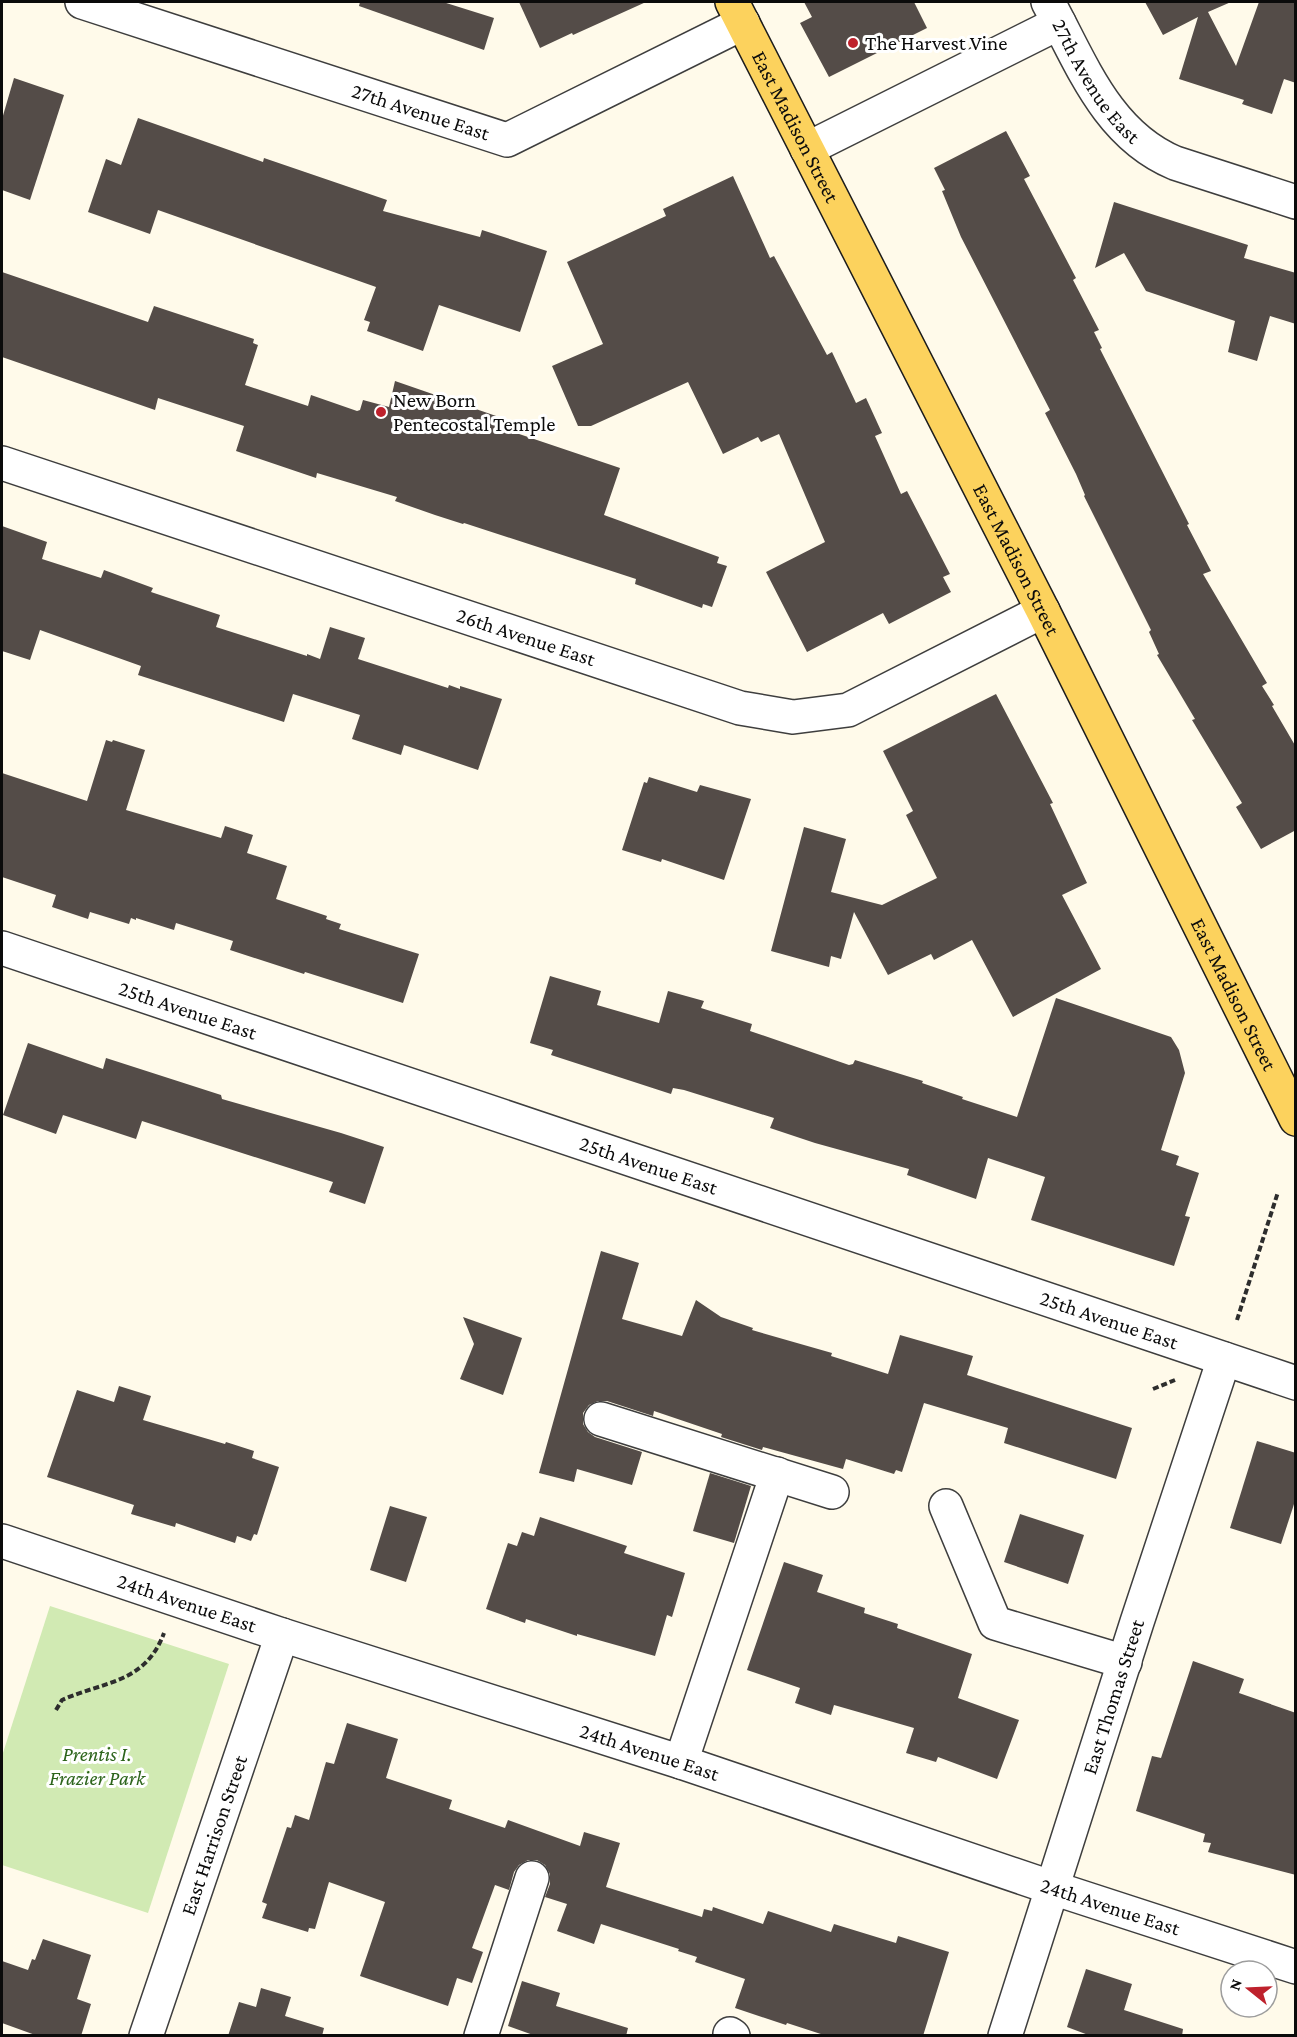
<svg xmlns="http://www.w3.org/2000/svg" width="1297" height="2037" font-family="'Crimson Pro',serif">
  <rect width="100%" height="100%" fill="#fffaea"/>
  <polygon fill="#d1eab3" points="50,1606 229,1664 148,1913 2,1865 2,1756"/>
  <g fill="#544c48">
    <polygon points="360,2 443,2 494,18 484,50 359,6"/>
    <polygon points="519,2 646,2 573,35 572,33 540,48"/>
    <polygon points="804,2 914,2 927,28 829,77 800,23 812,17"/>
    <polygon points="1145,2 1231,2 1208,12 1236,66 1259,2 1296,2 1296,83 1284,79 1272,114 1242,104 1244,100 1179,79 1198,17 1163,35"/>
    <polygon points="14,78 64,95 30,200 2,190 2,119"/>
    <polygon points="138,118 263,162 264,158 387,200 383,211 480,237 482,230 547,251 520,332 439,305 423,351 367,331 370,322 364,320 376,287 158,210 150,234 88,212 106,159 121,165"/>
    <polygon points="1006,131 1030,176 1024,179 1076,278 1073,280 1099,330 1094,332 1102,348 1100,349 1189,524 1187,525 1211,571 1203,574 1267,683 1262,686 1274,705 1272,706 1296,747 1296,830 1261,849 1236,807 1242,803 1192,720 1195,719 1157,655 1159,654 1149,632 1151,630 1084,496 1085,495 1076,474 1045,413 1050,410 961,237 942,191 945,190 934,168"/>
    <polygon points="733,176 770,258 774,256 827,355 832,352 856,403 866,398 882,433 875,436 901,494 907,491 950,574 943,577 951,592 889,624 883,613 807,652 766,572 825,542 779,434 761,442 758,437 723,454 688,382 591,426 578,426 552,366 603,344 567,262 666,216 663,209"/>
    <polygon points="1114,202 1248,245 1244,258 1296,273 1296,324 1270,316 1257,361 1228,352 1235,321 1146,291 1124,253 1095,268"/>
    <polygon points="2,272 148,322 154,306 254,339 253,343 258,345 245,385 308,406 311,395 357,411 360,410 363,400 389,407 395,381 499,417 495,426 620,468 604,515 719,557 717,563 727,566 712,607 703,604 702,608 635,584 636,579 464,523 463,524 435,515 395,501 397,497 317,473 316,478 236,451 244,426 158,398 155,410 2,357"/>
    <polygon points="2,526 47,542 42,559 101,578 104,570 153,588 151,592 220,615 216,627 307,656 307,654 320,659 330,627 365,638 358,659 448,688 449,685 460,689 460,686 502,699 478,770 404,745 401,755 352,739 360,715 293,694 284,722 138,675 141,666 40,630 30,660 2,651"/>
    <polygon points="996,694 1053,803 1050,804 1087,883 1062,895 1101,969 1013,1017 972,940 934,960 931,954 888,975 854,912 841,959 831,956 829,967 771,951 804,827 846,839 831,892 882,905 937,878 906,815 913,811 883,751"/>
    <polygon points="106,740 112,742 113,740 145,750 126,810 221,838 225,826 253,835 247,853 287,866 276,899 327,916 326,919 341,924 339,929 419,954 403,1003 305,972 304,974 230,950 233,941 176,923 174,930 136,918 136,920 131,918 129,924 90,912 88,919 52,907 56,895 2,877 2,773 87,801"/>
    <polygon points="649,777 697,792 700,785 751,799 724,880 662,859 661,862 622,850 644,782 647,783"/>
    <polygon points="550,976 601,991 597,1005 659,1023 668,991 704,1001 701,1008 752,1024 750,1031 849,1065 853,1064 855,1060 923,1081 922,1083 963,1097 962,1099 1017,1117 1056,998 1171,1037 1179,1050 1185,1073 1161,1150 1179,1156 1176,1165 1199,1173 1185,1216 1190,1217 1174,1266 1031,1220 1045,1177 988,1158 976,1199 907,1175 909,1169 815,1143 770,1128 774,1118 684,1090 673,1088 671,1094 551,1055 553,1050 530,1043"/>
    <polygon points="28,1043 103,1069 106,1058 221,1095 222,1099 341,1133 384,1147 365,1204 329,1192 333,1182 142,1121 136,1139 63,1115 56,1134 3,1115"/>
    <polygon points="601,1251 639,1263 622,1319 682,1336 696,1300 721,1317 753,1328 752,1330 832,1353 831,1356 888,1374 900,1335 973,1356 967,1375 1132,1428 1116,1479 1004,1443 1008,1428 924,1403 902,1472 896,1470 894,1474 846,1459 843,1469 763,1447 762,1450 721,1437 722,1434 654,1411 653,1416 607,1401 598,1401 589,1405 583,1413 583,1424 588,1432 595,1437 642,1452 632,1485 577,1469 574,1482 539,1473"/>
    <polygon points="463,1317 522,1338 503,1395 460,1379 474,1344"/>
    <polygon points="119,1386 151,1396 143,1420 225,1444 226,1442 254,1451 252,1458 279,1467 257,1535 254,1534 251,1541 237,1536 235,1543 176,1523 175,1527 131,1514 134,1505 47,1477 77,1390 114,1402"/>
    <polygon points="1257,1441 1296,1453 1296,1498 1281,1544 1230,1528"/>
    <polygon points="710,1473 751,1486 734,1543 693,1531"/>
    <polygon points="390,1506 427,1517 406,1582 370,1570"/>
    <polygon points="1020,1514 1084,1535 1068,1584 1004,1562"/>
    <polygon points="540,1517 627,1546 624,1553 685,1573 672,1617 667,1615 655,1656 577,1634 577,1636 526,1619 525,1623 486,1609 508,1543 517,1546 522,1532 534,1536"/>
    <polygon points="784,1562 823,1575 817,1592 865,1608 864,1613 898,1624 897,1628 972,1654 958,1698 1019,1720 997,1779 938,1757 936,1762 906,1753 914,1728 834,1705 831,1715 795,1703 800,1688 747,1670"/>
    <polygon points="1193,1661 1244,1679 1239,1693 1296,1713 1296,1875 1208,1852 1211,1843 1203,1842 1205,1834 1136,1811 1152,1756 1161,1758"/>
    <polygon points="347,1723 398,1739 386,1778 452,1800 449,1809 505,1828 508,1820 580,1846 584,1832 620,1843 606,1887 702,1917 704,1909 712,1911 713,1907 763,1924 768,1911 831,1932 834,1924 896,1943 898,1936 949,1952 923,2036 827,2036 787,2023 786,2025 735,2008 745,1979 695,1962 697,1957 678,1951 679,1949 601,1924 594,1944 557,1931 567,1904 545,1897 550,1884 550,1874 545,1865 537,1860 528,1860 519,1865 514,1872 509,1890 495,1885 472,1948 483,1952 472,1983 457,1978 448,2006 360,1976 385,1902 329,1882 315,1929 309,1928 308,1932 262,1918 267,1904 262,1902 287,1827 291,1828 295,1815 309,1820 326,1762 334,1764"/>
    <polygon points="43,1939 91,1955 77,1999 91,2004 81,2036 38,2036 2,2023 2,1961 28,1970 32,1959 35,1960"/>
    <polygon points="1086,1969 1132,1984 1124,2010 1183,2029 1182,2036 1091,2036 1067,2027"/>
    <polygon points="522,1981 560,1993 556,2006 628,2028 626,2036 536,2036 508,2026"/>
    <polygon points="261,1988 291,1997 285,2016 324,2028 322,2036 228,2036 239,2002 256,2007"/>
  </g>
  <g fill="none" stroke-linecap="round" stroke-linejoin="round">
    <defs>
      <g id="minor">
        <path id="s1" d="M82,2l425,138 236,-117"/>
        <path id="s2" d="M1048,2c33,60 58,132 127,161l121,39"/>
        <polyline points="807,149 1059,23"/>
        <path id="s3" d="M2,463l738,245 53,9 55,-7 195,-99"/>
        <path id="s4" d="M2,948l1294,435"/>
        <polyline points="601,1419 832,1492"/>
        <polyline points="946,1506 995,1623 1125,1662"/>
        <path id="s5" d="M2,1541l280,94 399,127 372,126 243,79"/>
        <polyline points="681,1762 777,1474"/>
        <polyline points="730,2034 733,2036"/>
        <path id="s6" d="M146,2036l136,-401"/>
        <polyline points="481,2036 532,1878"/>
        <path id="s7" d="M1005,2036l132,-414 87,-263"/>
      </g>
      <g id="major">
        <path id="s8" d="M732,2l311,609 253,508"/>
      </g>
    </defs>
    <use href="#minor" stroke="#3e3e3e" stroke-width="36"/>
    <use href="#major" stroke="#1c1c1c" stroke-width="36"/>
    <g stroke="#2d2d2d" stroke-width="4" stroke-dasharray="6 3" stroke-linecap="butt">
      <polyline points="1237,1320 1278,1192"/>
      <polyline points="1153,1389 1175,1380"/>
      <path d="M56,1710l6,-10c42,-19 83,-16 102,-67"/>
    </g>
    <use href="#minor" stroke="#fff" stroke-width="33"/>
    <use href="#major" stroke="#fcd25d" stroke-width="33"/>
  </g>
  <g fill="#be212c" stroke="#fff" stroke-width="2">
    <circle cx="853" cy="43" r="6"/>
    <circle cx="381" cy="412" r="6"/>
  </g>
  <g text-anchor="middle" stroke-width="6" stroke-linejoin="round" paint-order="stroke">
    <g font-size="21" fill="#0b0b0b" stroke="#fff" text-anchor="start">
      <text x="865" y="50">The Harvest Vine</text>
      <text x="393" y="407">New Born<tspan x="393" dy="24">Pentecostal Temple</tspan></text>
    </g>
    <g font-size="21" fill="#0b0b0b" stroke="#fff">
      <text dy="7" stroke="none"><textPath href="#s2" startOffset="93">27th Avenue East</textPath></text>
      <text dy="7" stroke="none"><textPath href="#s1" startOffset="356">27th Avenue East</textPath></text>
      <text dy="7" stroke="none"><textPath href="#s8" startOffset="140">East Madison Street</textPath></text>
      <text dy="7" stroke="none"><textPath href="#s8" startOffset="626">East Madison Street</textPath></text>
      <text dy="7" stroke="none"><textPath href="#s3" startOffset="552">26th Avenue East</textPath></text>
      <text dy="7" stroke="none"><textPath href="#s8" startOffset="1112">East Madison Street</textPath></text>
      <text dy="7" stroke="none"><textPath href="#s4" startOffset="196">25th Avenue East</textPath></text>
      <text dy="7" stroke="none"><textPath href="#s4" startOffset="682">25th Avenue East</textPath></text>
      <text dy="7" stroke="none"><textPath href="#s4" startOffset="1168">25th Avenue East</textPath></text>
      <text dy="7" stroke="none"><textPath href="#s5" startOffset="195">24th Avenue East</textPath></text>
      <text dy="7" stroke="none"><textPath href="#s7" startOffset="356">East Thomas Street</textPath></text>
      <text dy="7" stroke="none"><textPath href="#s5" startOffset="681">24th Avenue East</textPath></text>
      <text dy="7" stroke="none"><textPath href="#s6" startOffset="212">East Harrison Street</textPath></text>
      <text dy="7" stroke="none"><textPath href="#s5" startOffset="1167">24th Avenue East</textPath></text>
    </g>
    <g font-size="21" font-style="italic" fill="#2c641b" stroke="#fff">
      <text x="97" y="1761">Prentis I.<tspan x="97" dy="24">Frazier Park</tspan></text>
    </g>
  </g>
  <rect width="1297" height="2037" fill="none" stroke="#0b0b0b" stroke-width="6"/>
  <g transform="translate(1249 1989) rotate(288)"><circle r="28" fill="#ffffff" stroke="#9d9d9d" stroke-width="1.5"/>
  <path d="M0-4.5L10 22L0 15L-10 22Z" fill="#be212c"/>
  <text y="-9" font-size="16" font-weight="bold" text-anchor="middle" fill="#0b0b0b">N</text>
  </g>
</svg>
